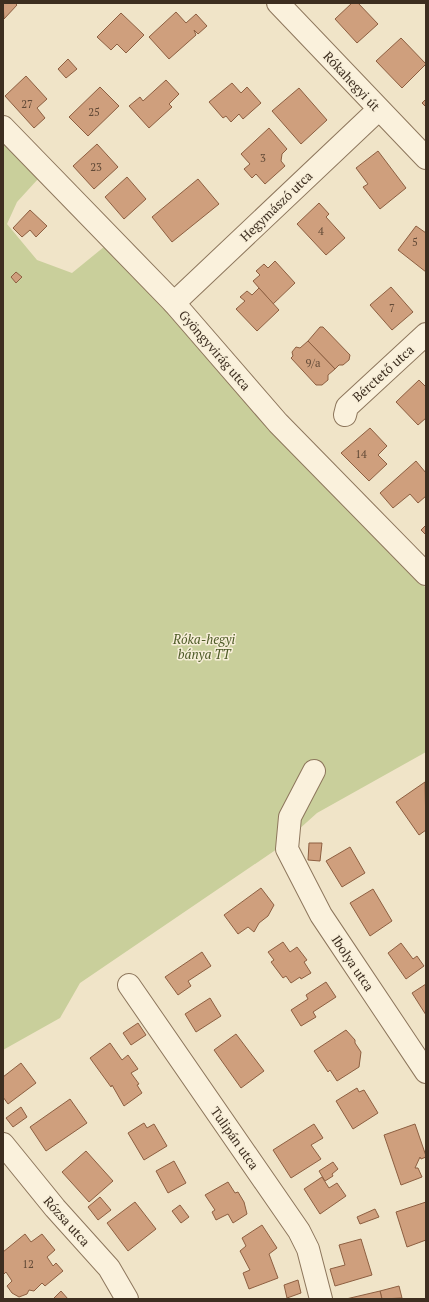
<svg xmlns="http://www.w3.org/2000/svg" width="429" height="1302" font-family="'PT Serif',serif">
  <rect width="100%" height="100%" fill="#f0e4c8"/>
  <polygon fill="#c9cf9b" points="3,144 38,179 17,202 7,224 37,260 72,273 110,242 287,443 426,588 426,752 317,813 277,849 80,983 60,1018 3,1050"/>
  <g fill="#cf9f7d" stroke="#8d5f41">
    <polygon points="3,3 15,3 17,5 4,19"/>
    <polygon points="352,3 358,3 378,24 357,43 335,19"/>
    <polygon points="176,12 186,23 196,14 207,26 198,34 194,30 196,35 169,59 149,37"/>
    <polygon points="121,13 144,35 126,53 117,44 111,50 97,37"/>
    <polygon points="401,38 426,64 402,88 376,61"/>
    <polygon points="68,59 77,69 66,78 58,69"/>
    <polygon points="26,76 47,99 37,108 45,118 34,128 5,96"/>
    <polygon points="166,80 179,94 169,104 172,107 149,128 129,106 140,97 143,101"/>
    <polygon points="232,83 241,93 247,87 261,103 243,119 239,114 231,122 226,116 223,118 209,102"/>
    <polygon points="100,87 119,106 88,136 69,117"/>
    <polygon points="299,88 327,120 301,144 272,111"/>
    <polygon points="426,99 426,107 422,103"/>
    <polygon points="269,128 287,149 282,154 281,161 285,166 265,184 256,174 252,178 244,169 250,164 241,154"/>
    <polygon points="97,144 118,167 94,189 73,166"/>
    <polygon points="378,151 406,188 380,209 363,187 368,184 356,168"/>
    <polygon points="127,177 146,199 124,219 105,197"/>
    <polygon points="198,179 219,204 172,242 152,217"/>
    <polygon points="319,203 329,214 326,217 345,238 326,255 297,224"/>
    <polygon points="30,210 47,226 36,237 30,230 22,237 13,228"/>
    <polygon points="416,226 426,233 426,272 398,250"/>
    <polygon points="275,261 295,283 273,304 253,281 260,275 256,271 264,264 268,268"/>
    <polygon points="16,272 22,277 16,283 11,277"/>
    <polygon points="391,287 413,312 392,330 370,305"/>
    <polygon points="259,288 279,310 257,331 236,309 245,301 240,297 247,291 252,295"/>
    <polygon points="320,327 323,327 350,355 349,360 343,365 339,365 335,369 308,341"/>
    <polygon points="308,341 335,369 328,375 328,380 322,385 316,385 291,358 293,356 292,352 296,347 300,348"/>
    <polygon points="419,380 426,387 426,418 418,425 396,402"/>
    <polygon points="370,428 387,446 378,455 387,464 369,481 341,453"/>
    <polygon points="416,461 426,473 426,496 418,503 410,494 393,508 380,493"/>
    <polygon points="426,525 426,535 421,530"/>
    <polygon points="425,782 426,830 419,835 396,802"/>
    <polygon points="309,843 322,843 320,861 308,860"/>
    <polygon points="350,847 365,873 342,887 326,861"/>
    <polygon points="261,888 274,905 268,916 259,923 254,932 248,927 238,934 224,915"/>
    <polygon points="373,889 392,921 370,936 350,903"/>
    <polygon points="283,942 290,952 297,947 307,960 304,962 311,973 301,979 300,977 291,983 286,976 283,978 271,962 274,960 268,952"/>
    <polygon points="401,943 413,959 417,956 424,966 406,979 388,953"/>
    <polygon points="202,952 211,966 188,981 191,986 178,995 165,977"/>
    <polygon points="326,982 336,997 313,1012 316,1017 301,1026 291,1010 308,999 306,995"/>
    <polygon points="426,984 426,1015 412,993"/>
    <polygon points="210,998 221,1016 196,1032 185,1014"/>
    <polygon points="138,1023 146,1035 131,1045 123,1033"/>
    <polygon points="346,1030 355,1040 355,1043 361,1052 359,1067 337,1081 330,1070 328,1072 314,1051"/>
    <polygon points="236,1034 264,1071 241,1088 214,1050"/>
    <polygon points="110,1043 122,1060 128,1055 138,1069 131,1073 139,1084 137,1085 142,1093 124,1106 112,1085 111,1087 90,1058"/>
    <polygon points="21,1063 36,1083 8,1104 3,1097 3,1077"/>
    <polygon points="357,1088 359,1092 364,1090 378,1113 353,1129 336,1101"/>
    <polygon points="70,1099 87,1123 46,1151 30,1127"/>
    <polygon points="21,1107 27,1117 13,1127 6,1118"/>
    <polygon points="144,1123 147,1128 154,1124 167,1146 144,1160 128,1133"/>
    <polygon points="314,1124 323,1138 311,1145 321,1159 291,1178 273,1150"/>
    <polygon points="415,1124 426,1156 426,1157 421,1159 420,1157 415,1168 418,1168 422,1177 401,1185 384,1135"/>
    <polygon points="86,1151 113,1181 89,1202 62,1172"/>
    <polygon points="174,1161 186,1183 168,1193 156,1171"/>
    <polygon points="333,1162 338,1169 332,1174 333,1176 325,1181 319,1171"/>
    <polygon points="322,1177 329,1188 337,1183 346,1196 320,1214 304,1189"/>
    <polygon points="228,1182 235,1193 238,1192 244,1202 247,1214 233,1223 228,1214 216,1220 212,1212 215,1210 205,1195"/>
    <polygon points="100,1197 111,1210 98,1220 88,1207"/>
    <polygon points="135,1202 156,1229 128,1251 107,1223"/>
    <polygon points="426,1202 426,1240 407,1247 396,1212"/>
    <polygon points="180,1205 189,1217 181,1223 172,1211"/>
    <polygon points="375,1209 379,1217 360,1224 357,1217"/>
    <polygon points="262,1225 277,1248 269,1254 278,1278 249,1289 243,1273 250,1270 240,1251 246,1246 242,1238"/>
    <polygon points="25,1234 31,1242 42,1234 55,1250 47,1257 53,1266 56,1263 63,1271 45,1286 42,1283 34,1291 29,1290 27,1294 19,1297 12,1293 7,1286 12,1281 6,1272 3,1275 3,1252"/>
    <polygon points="361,1239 372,1275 335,1286 330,1269 345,1265 339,1245"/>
    <polygon points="298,1280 301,1293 287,1298 284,1285"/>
    <polygon points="399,1286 402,1298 382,1299 380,1291"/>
    <polygon points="61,1291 68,1299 53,1299"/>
    <polygon points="380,1291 382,1299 346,1299"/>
  </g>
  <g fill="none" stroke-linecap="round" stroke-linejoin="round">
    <defs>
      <g id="minor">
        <polyline points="278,3 426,158"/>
        <polyline points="3,127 174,303 278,423 426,574"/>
        <polyline points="174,303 378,110"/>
        <polyline points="345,415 347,407 426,334"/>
        <polyline points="314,771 290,817 287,849 321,915 426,1072"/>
        <polyline points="129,985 299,1231 308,1249 321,1299"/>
        <polyline points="3,1144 55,1208 109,1268 127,1299"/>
      </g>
    </defs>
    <use href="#minor" stroke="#8d765c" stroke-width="24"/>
    <use href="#minor" stroke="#faf1dc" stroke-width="22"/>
  </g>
  <g text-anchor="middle" stroke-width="3" stroke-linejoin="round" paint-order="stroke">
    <g font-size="11" fill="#624a37">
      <text x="27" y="108">27</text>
      <text x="94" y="116">25</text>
      <text x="263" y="162">3</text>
      <text x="96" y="171">23</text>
      <text x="321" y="235">4</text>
      <text x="415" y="246">5</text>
      <text x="392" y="312">7</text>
      <text x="313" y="367">9/a</text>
      <text x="361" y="458">14</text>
      <text x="28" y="1268">12</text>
    </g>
    <g font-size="13" fill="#3d2e20" stroke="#f7eed8">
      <text transform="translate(352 81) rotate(47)" y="5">Rókahegyi út</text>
      <text transform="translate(276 206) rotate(-44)" y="5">Hegymászó utca</text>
      <text transform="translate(215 350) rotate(49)" y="5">Gyöngyvirág utca</text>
      <text transform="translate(383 373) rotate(-42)" y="5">Bérctető utca</text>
      <text transform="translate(353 963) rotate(56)" y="5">Ibolya utca</text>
      <text transform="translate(235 1138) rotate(55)" y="5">Tulipán utca</text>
      <text transform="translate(67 1221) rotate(48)" y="5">Rózsa utca</text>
    </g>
    <g font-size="13" font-style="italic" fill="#4d5a26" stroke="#f7eed8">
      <text x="204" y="644">Róka-hegyi<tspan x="204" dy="15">bánya TT</tspan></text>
    </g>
  </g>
  <rect width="429" height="1302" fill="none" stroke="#3d2e20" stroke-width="8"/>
</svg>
